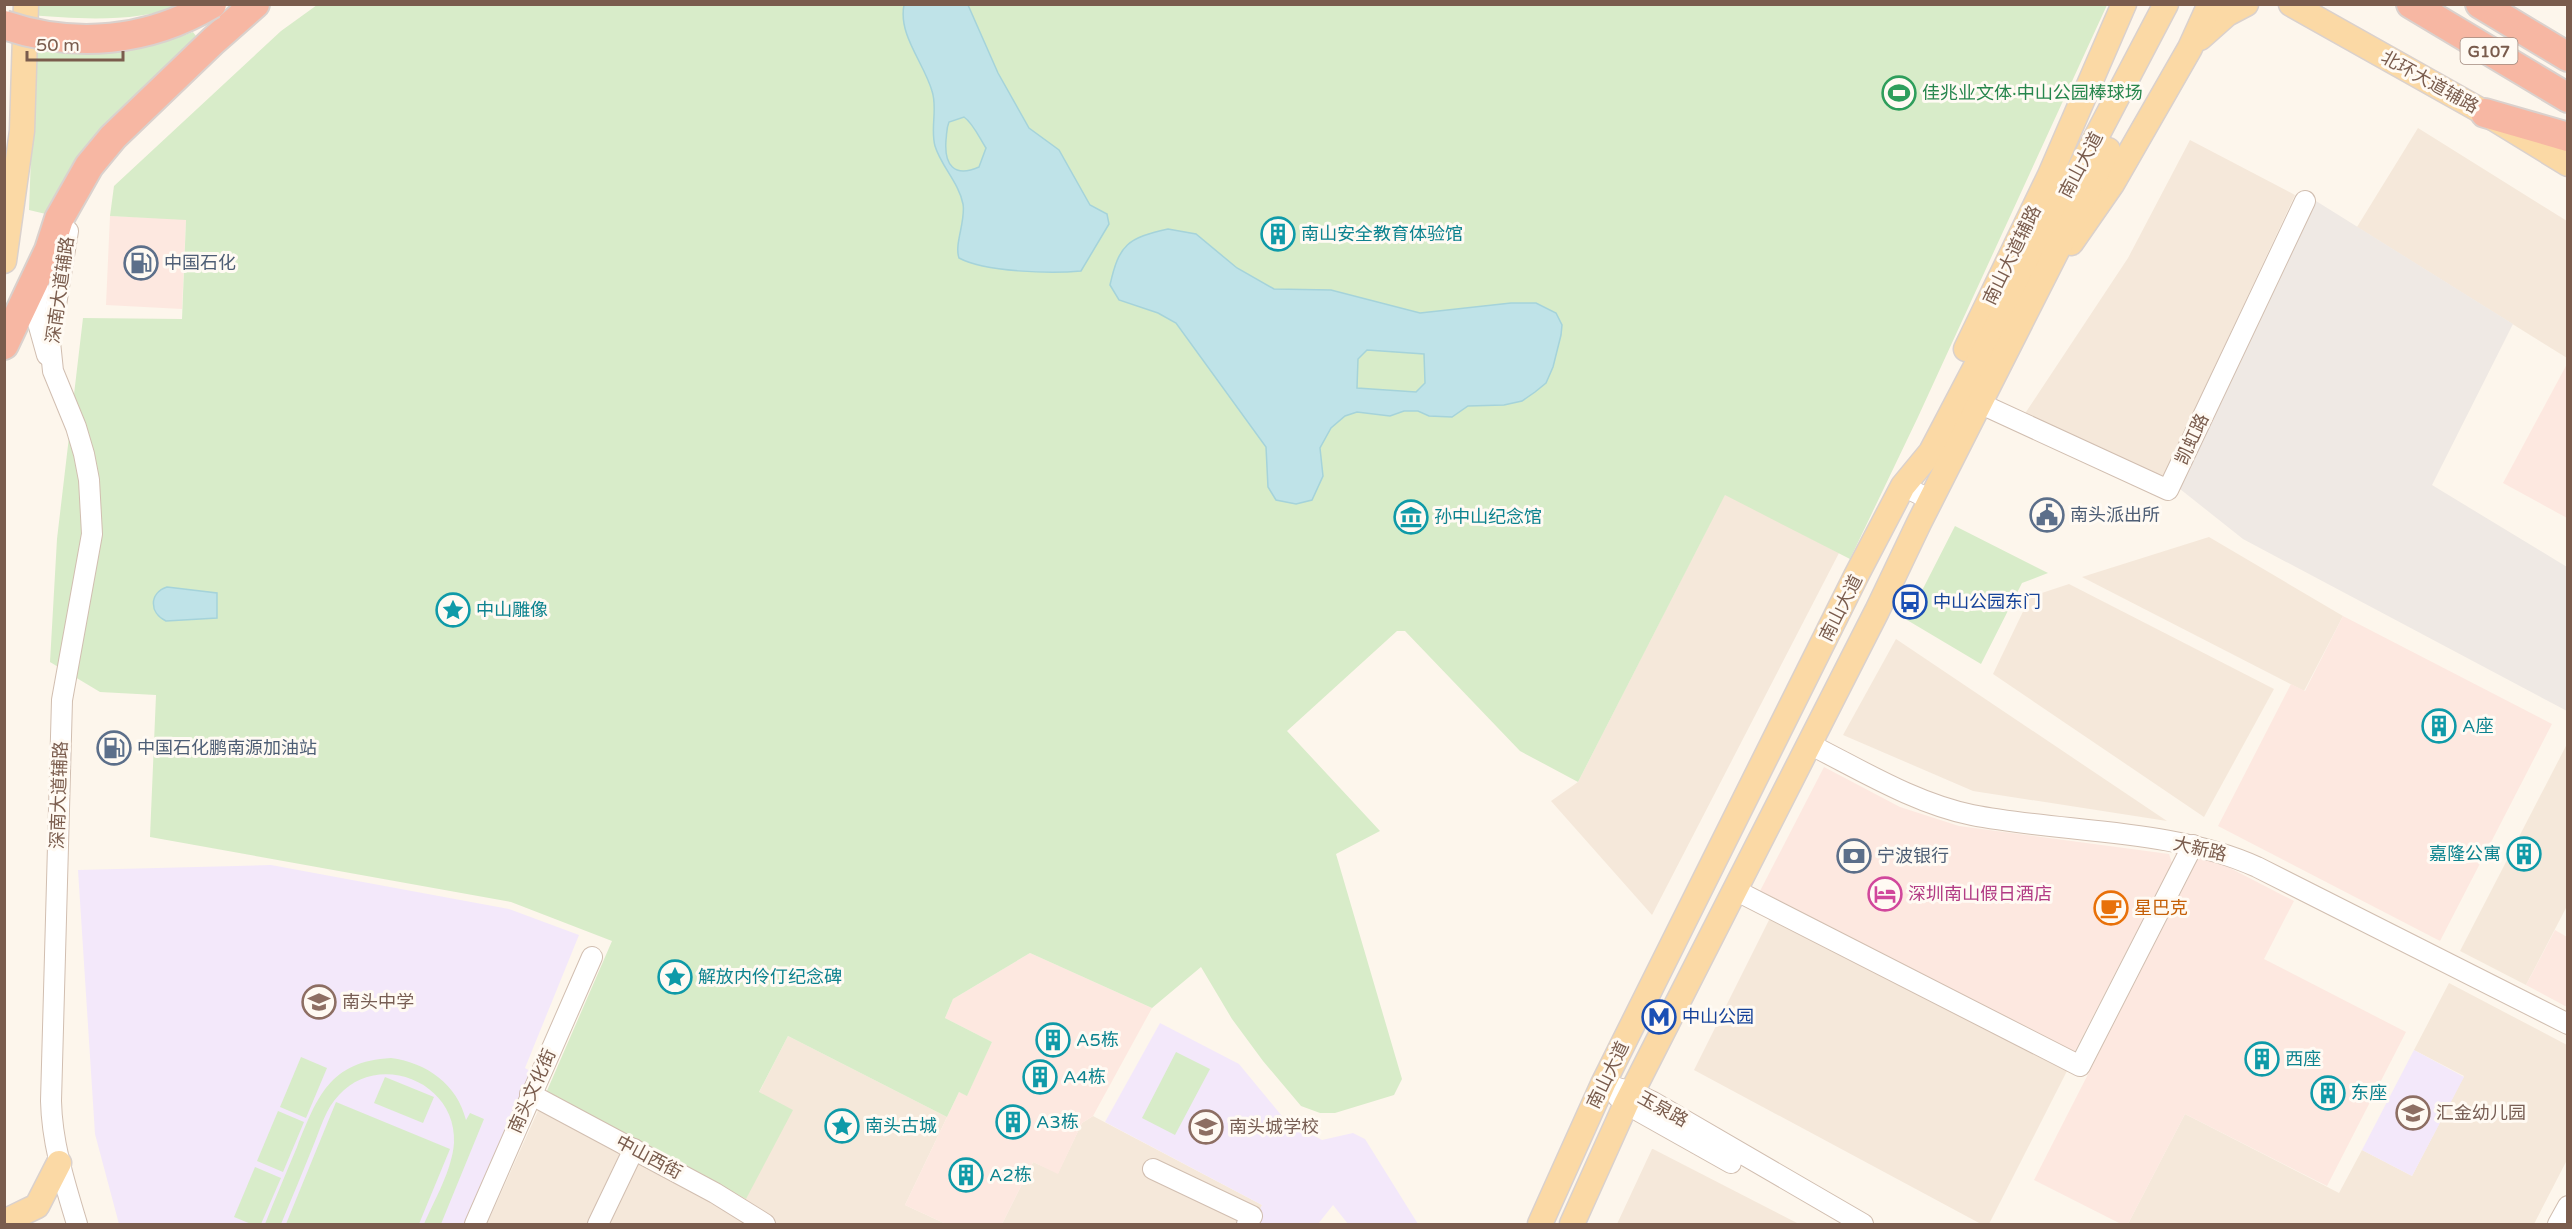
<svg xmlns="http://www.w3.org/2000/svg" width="2572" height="1229" font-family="'Varela Round','Noto Sans SC',sans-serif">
  <rect width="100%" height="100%" fill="#fdf6ec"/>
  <g fill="#f5e8da">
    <polygon points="2418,128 2567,221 2567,358 2357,227"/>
    <polygon points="2190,140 2295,195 2162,479 2024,415 2128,258"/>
    <polygon points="1725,494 1839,553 1652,915 1551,801 1578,782"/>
    <polygon points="2209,537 2343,616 2304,691 2082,577"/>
    <polygon points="2069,584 2274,689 2204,817 1993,674 2030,597"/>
    <polygon points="1896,639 2167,821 1973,791 1843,735"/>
    <polygon points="2567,744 2567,906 2526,985 2460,951"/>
    <polygon points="1770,918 2068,1069 1989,1224 1981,1224 1694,1070"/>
    <polygon points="2449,983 2567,1045 2567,1160 2534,1224 2128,1224 2185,1114 2339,1193 2362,1150 2412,1176 2464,1076 2414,1050"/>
    <polygon points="788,1036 947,1117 905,1205 946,1224 487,1224 546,1093 734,1141"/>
    <polygon points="1093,1116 1262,1205 1253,1224 1002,1224 1033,1162 1058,1173 1082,1123"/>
    <polygon points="1652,1149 1653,1149 1799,1224 1617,1224"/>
  </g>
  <g fill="#fde8e0">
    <polygon points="110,216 186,219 182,309 106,305"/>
    <polygon points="2567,364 2567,518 2503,483"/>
    <polygon points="2343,616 2552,724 2440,941 2218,826 2291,684 2305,691"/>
    <polygon points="1824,767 1900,807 1959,826 2169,854 2172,863 2074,1053 1760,891"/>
    <polygon points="2201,853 2294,901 2264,959 2406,1032 2327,1186 2185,1114 2128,1224 2121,1224 2034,1180"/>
    <polygon points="2555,930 2567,937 2567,1007 2526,985"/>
    <polygon points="1030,953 1152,1008 1093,1116 1082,1123 1058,1174 1033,1162 1002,1224 946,1224 905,1205 959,1092 967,1095 992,1042 945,1018 953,999"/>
  </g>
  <polygon fill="#efe9e4" points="2316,201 2513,324 2432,485 2567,567 2567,711 2243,539 2180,489"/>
  <g fill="#f3e8fa">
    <polygon points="271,865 509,909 579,935 525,1068 532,1072 466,1224 119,1224 95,1134 78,870"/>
    <polygon points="1160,1023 1239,1064 1286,1121 1322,1140 1353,1133 1365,1139 1418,1224 1348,1224 1333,1205 1318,1224 1253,1224 1262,1205 1105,1122"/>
    <polygon points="2414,1050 2464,1077 2412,1176 2362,1150"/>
  </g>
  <g fill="#d8ecc9">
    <path d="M33,5h147c-40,18 -105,14 -148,10z"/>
    <polygon points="317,5 2107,5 1918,417 1850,559 1725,495 1578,782 1520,751 1405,631 1397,631 1287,731 1380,831 1336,854 1402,1079 1394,1095 1335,1113 1320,1113 1301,1106 1263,1061 1232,1019 1201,967 1152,1008 1030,953 953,999 945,1018 992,1042 967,1096 959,1092 947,1117 788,1036 759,1092 793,1110 746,1199 546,1093 612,941 511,902 150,837 156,695 100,692 50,662 57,539 83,318 182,319 186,220 110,216 114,186 281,31"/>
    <path d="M193,32l9,12 -152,171 -21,-5 6,-159c57,6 104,2 158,-19z"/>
    <polygon points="1955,526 2048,573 2022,583 1981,664 1907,620"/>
    <polygon points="1176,1052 1210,1069 1175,1135 1142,1118"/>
    <polygon points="301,1057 327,1068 306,1118 280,1107"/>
    <path d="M391,1058c36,5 66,26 75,62l4,-7 14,6 -43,105h-17c11,-25 28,-54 30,-81 3,-61 -75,-92 -115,-48 -13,13 -18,32 -25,49 -11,27 -22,54 -33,80h-16c10,-25 21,-51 32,-77 20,-50 33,-86 94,-89z"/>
    <polygon points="385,1077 434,1097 423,1123 374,1103"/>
    <polygon points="336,1102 450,1149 419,1224 286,1224"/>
    <polygon points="278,1111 304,1122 283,1172 257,1161"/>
    <polygon points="255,1167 281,1178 261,1224 251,1224 234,1217"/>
  </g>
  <g fill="#bfe3e8" stroke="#a5d3da" stroke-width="1.5" fill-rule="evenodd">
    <path d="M904,5h64l30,68 31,55 30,22 31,55 17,9 2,10 -28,47c-30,3 -96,1 -122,-13 -5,-14 7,-37 4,-54 -4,-21 -22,-38 -28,-58 -5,-18 3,-37 -3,-55 -8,-28 -34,-56 -28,-86zM964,117c9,6 16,22 22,31l-7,19c-25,11 -35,-2 -33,-27 1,-7 0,-11 3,-18z"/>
    <path d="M1168,229l28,5 41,34 37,21 57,1 89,23 91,-10h25l20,10 6,12 -1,10 -8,32 -7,16 -11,9 -13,9 -18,4 -36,1 -16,11 -23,-1 -11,-5h-14l-14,5 -33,-4 -12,4 -14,12 -11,20 3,28 -11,24 -16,4 -20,-4 -8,-13 -2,-40 -90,-124 -18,-10 -39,-13 -9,-15c9,-41 18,-47 58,-56zM1367,350l57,4 1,29 -9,9 -59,-4 1,-29z"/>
    <path d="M167,587l50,6v25l-51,3c-17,-8 -17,-28 1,-34z"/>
  </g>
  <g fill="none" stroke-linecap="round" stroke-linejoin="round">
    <defs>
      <g id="minor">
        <path d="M68,231l-18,111 3,29 23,56 8,27 5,26 3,54 -30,166 -11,401c1,43 14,83 26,123"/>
        <polyline points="39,288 35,312 47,355"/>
        <polyline points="1979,403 2168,490 2305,201"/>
        <polyline points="1903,486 1931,500"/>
        <path d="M1809,744c52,26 105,59 163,71 92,18 199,13 285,52l311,157"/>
        <polyline points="1735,890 2080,1066 2193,845"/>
        <polyline points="1603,1084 1632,1092 1653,1102 1863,1224"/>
        <polyline points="530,1094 715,1193 765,1224"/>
        <polyline points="1617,1096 1626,1104 1731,1163"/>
        <polyline points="1153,1169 1252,1216 1247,1224"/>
        <polyline points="475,1224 592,957"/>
        <polyline points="598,1224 634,1149"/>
        <polyline points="2558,1224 2568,1206"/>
      </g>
      <g id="major">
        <polyline points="2291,4 2485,113 2568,164"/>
        <polyline points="2200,38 2227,14 2246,4"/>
        <polyline points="2071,243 2112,184 2190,48 2210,4"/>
        <polyline points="4,261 22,131 26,4"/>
        <polyline points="1966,349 2050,175 2124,4"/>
        <polyline points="4,1222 37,1206 59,1163"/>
        <polyline points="1540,1224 1603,1084 1856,576 1903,486 1931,452 2166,4"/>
        <polyline points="1572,1224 1626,1104 1877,611 1919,523 2108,150"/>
      </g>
      <g id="highway">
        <polyline points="2411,4 2568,98"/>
        <polyline points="2480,4 2568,57"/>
        <polyline points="2485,113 2568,137"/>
        <polyline points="4,345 49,250 59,219 89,166 113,137 213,41 255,4"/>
      </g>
    </defs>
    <use href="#minor" stroke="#d1beb0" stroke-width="22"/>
    <use href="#major" stroke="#dad1cd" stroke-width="27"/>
    <use href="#highway" stroke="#dad1cd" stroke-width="32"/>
    <use href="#minor" stroke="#fff" stroke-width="20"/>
    <use href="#major" stroke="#fbd9a5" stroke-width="24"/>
    <use href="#highway" stroke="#f7b7a3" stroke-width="28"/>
    <defs>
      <path id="highway-bridge" d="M4,25c71,24 144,17 208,-21"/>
    </defs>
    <use href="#highway-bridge" stroke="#dad1cd" stroke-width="32" stroke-linecap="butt"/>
    <use href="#highway-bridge" stroke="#f7b7a3" stroke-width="28"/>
  </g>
  <defs>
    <symbol id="stadium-ring" viewBox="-11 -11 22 22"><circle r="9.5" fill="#fffaf3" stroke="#2e9e5b" stroke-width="1.5"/><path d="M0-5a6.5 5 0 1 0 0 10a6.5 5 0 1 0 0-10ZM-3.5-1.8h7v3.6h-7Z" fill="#2e9e5b"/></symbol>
    <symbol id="building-ring" viewBox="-11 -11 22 22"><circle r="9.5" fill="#fffaf3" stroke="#0f9aa8" stroke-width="1.5"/><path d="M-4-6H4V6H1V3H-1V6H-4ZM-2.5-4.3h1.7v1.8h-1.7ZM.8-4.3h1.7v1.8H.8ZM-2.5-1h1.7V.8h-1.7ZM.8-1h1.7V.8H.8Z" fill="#0f9aa8"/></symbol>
    <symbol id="fuel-ring" viewBox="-11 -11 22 22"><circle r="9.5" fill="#fffaf3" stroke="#5c6f8a" stroke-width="1.5"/><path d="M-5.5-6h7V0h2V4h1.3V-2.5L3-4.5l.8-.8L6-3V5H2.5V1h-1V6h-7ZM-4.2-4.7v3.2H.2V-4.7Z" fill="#5c6f8a"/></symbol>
    <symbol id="civic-ring" viewBox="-11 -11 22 22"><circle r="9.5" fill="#fffaf3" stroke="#5c6f8a" stroke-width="1.5"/><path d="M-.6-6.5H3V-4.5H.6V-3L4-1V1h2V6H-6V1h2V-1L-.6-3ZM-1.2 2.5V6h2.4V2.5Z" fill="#5c6f8a"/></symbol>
    <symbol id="museum-ring" viewBox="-11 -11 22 22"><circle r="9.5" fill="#fffaf3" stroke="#0f9aa8" stroke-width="1.5"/><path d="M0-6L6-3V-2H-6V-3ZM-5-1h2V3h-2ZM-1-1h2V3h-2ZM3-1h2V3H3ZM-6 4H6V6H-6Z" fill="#0f9aa8"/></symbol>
    <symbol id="bus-ring" viewBox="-11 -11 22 22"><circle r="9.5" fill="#fffaf3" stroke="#1a4fb4" stroke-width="1.5"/><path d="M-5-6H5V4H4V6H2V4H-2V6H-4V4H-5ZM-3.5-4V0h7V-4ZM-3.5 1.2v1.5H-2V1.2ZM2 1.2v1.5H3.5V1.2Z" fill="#1a4fb4"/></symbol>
    <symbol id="sight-ring" viewBox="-11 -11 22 22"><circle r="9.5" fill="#fffaf3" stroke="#0f9aa8" stroke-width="1.5"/><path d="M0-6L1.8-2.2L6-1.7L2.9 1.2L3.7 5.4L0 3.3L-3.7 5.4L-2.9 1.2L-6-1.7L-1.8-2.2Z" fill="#0f9aa8"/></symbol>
    <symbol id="bank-ring" viewBox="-11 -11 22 22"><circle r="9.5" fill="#fffaf3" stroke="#5c6f8a" stroke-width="1.5"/><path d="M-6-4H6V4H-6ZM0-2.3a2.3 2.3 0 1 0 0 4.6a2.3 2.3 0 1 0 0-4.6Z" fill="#5c6f8a"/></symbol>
    <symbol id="hotel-ring" viewBox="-11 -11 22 22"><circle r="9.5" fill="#fffaf3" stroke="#d1479c" stroke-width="1.5"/><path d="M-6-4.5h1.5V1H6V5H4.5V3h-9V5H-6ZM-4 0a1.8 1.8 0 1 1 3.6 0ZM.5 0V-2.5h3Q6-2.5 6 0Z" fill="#d1479c"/></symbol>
    <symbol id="cafe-ring" viewBox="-11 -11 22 22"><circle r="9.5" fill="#fffaf3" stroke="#e8710a" stroke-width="1.5"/><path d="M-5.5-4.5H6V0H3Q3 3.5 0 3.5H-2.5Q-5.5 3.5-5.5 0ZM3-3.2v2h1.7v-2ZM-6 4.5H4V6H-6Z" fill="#e8710a"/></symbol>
    <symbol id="school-ring" viewBox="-11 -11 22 22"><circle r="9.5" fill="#fffaf3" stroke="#8d6e63" stroke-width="1.5"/><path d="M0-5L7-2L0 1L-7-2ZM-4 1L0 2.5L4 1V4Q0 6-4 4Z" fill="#8d6e63"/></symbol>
    <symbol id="metro-ring" viewBox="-11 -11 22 22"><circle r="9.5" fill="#fffaf3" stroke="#1a4fb4" stroke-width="1.5"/><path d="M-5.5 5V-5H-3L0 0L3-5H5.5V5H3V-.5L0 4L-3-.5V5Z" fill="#1a4fb4"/></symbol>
  </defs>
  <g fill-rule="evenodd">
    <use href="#stadium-ring" x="1880" y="74" width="38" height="38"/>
    <use href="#building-ring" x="1259" y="215" width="38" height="38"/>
    <use href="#fuel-ring" x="122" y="244" width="38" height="38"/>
    <use href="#civic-ring" x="2028" y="496" width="38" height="38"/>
    <use href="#museum-ring" x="1392" y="498" width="38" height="38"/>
    <use href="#bus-ring" x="1891" y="583" width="38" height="38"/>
    <use href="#sight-ring" x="434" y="591" width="38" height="38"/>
    <use href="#building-ring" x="2420" y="707" width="38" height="38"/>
    <use href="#fuel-ring" x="95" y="729" width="38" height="38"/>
    <use href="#building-ring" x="2505" y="835" width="38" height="38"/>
    <use href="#bank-ring" x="1835" y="837" width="38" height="38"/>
    <use href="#hotel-ring" x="1866" y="875" width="38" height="38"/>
    <use href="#cafe-ring" x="2092" y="889" width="38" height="38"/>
    <use href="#sight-ring" x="656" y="958" width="38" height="38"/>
    <use href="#school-ring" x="300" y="983" width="38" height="38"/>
    <use href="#metro-ring" x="1640" y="998" width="38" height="38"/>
    <use href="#building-ring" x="1034" y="1021" width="38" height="38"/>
    <use href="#building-ring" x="2243" y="1040" width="38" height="38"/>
    <use href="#building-ring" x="1021" y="1058" width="38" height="38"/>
    <use href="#building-ring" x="2309" y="1074" width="38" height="38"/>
    <use href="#school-ring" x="2394" y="1094" width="38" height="38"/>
    <use href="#building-ring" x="994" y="1103" width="38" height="38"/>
    <use href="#sight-ring" x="823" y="1107" width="38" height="38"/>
    <use href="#school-ring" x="1187" y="1108" width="38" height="38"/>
    <use href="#building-ring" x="947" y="1156" width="38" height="38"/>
  </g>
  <g text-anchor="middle" stroke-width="6" stroke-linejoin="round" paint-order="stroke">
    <rect fill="#fffaf3" stroke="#a28b7f" stroke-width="1.5" x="2460.5" y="38" width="57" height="26" rx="4.5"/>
    <g font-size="16" font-weight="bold" fill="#7a5c4d">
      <text x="2489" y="57">G107</text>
    </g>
    <g font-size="18" fill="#7a5c4d" stroke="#fffaf3">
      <text transform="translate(2430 82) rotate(29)" y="6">北环大道辅路</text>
      <text transform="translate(2081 165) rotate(-62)" y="6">南山大道</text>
      <text transform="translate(2012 255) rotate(-64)" y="6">南山大道辅路</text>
      <text transform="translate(60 290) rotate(-82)" y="6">深南大道辅路</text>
      <text transform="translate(2192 439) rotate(-65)" y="6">凯虹路</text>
      <text transform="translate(1841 608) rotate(-63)" y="6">南山大道</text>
      <text transform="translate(59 795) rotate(-88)" y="6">深南大道辅路</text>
      <text transform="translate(2200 849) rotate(13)" y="6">大新路</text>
      <text transform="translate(1608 1075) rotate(-64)" y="6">南山大道</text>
      <text transform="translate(532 1091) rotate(-66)" y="6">南头文化街</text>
      <text transform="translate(1663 1109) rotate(29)" y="6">玉泉路</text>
      <text transform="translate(649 1157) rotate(28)" y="6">中山西街</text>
    </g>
    <g font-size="18" fill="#27864d" stroke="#fffaf3" text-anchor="start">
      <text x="1922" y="99">佳兆业文体·中山公园棒球场</text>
    </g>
    <g font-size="18" fill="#0d838f" stroke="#fffaf3" text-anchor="start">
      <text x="1301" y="240">南山安全教育体验馆</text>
      <text x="1434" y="523">孙中山纪念馆</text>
      <text x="476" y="616">中山雕像</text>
      <text x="2462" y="732">A座</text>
      <text x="2501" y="860" text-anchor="end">嘉隆公寓</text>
      <text x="698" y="983">解放内伶仃纪念碑</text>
      <text x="1076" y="1046">A5栋</text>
      <text x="2285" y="1065">西座</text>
      <text x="1063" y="1083">A4栋</text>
      <text x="2351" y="1099">东座</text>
      <text x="1036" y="1128">A3栋</text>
      <text x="865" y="1132">南头古城</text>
      <text x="989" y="1181">A2栋</text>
    </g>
    <g font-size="18" fill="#4e5e75" stroke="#fffaf3" text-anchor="start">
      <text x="164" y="269">中国石化</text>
      <text x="2070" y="521">南头派出所</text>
      <text x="137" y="754">中国石化鹏南源加油站</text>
      <text x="1877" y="862">宁波银行</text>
    </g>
    <g font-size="18" fill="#164399" stroke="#fffaf3" text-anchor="start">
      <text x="1933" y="608">中山公园东门</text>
      <text x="1682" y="1023">中山公园</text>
    </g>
    <g font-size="18" fill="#b23c85" stroke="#fffaf3" text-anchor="start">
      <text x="1908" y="900">深圳南山假日酒店</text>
    </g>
    <g font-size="18" fill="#c56008" stroke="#fffaf3" text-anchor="start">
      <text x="2134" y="914">星巴克</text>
    </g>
    <g font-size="18" fill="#785e54" stroke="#fffaf3" text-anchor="start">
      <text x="342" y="1008">南头中学</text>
      <text x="2436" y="1119">汇金幼儿园</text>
      <text x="1229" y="1133">南头城学校</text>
    </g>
  </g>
  <rect width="2572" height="1229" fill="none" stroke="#7a5c4d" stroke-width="12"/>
  <path d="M27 51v9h96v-9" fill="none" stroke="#7a5c4d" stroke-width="3"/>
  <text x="36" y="51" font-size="18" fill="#7a5c4d" stroke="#fffaf3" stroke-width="4.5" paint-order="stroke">50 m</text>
</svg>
